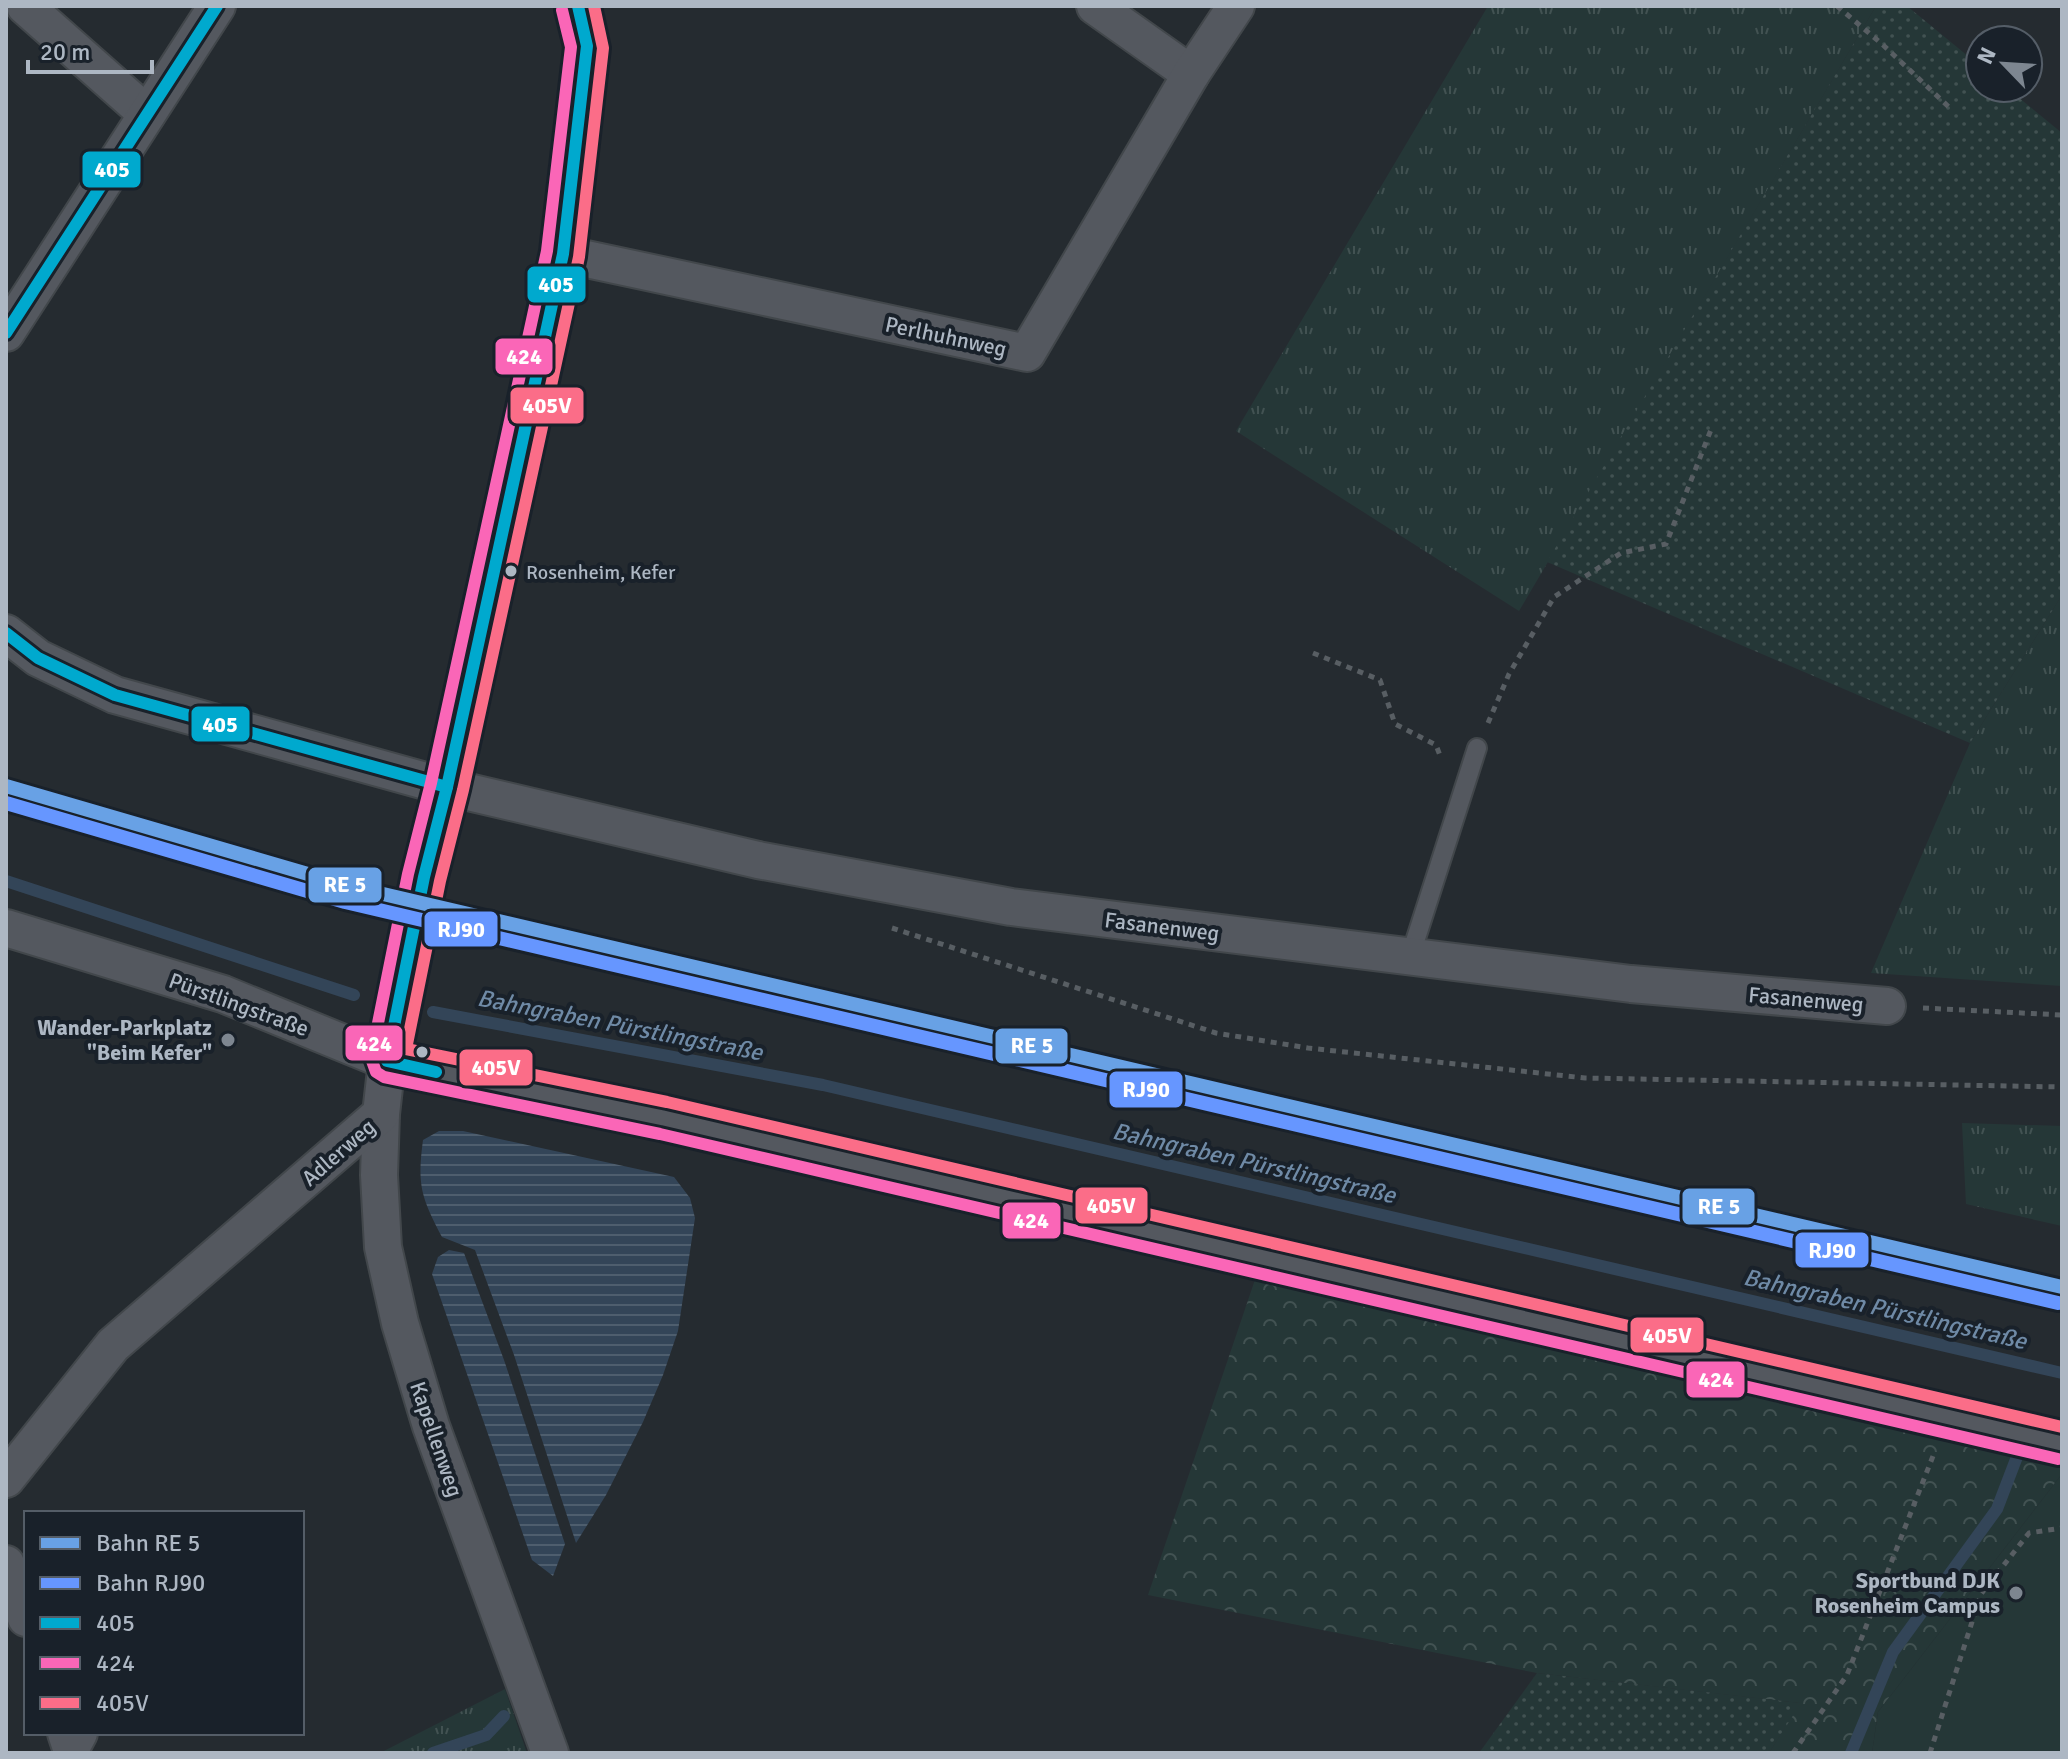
<svg xmlns="http://www.w3.org/2000/svg" width="2068" height="1759" font-family="Signika,sans-serif">
  <defs>
    <pattern id="grass-tufts" width="24" height="20" patternUnits="userSpaceOnUse" patternTransform="scale(2)"><rect width="24" height="20" fill="#253737"/><path d="M3 7l-1-3M5 7V3M7 7l1-3M15 17l-1-3M17 17v-4M19 17l1-3" fill="none" stroke="#425252"/></pattern>
    <pattern id="forest-crowns" width="20" height="18" patternUnits="userSpaceOnUse" patternTransform="scale(2)"><rect width="20" height="18" fill="#253737"/><path d="M2 6a3 3 0 1 1 6 0M12 15a3 3 0 1 1 6 0" fill="none" stroke="#425252"/></pattern>
    <pattern id="garden-dots" width="8" height="8" patternUnits="userSpaceOnUse" patternTransform="scale(2)"><rect width="8" height="8" fill="#253737"/><path d="M2 2h.1M6 6h.1" fill="none" stroke="#425252" stroke-width="1.8" stroke-linecap="round"/></pattern>
    <pattern id="water-rules" width="6" height="5" patternUnits="userSpaceOnUse" patternTransform="scale(2)"><rect width="6" height="5" fill="#334558"/><path d="M0 2.5h6" fill="none" stroke="#4e5e6e"/></pattern>
  </defs>
  <rect width="100%" height="100%" fill="#252b30"/>
  <g fill="url(#grass-tufts)">
    <polygon points="1488,6 1876,6 1519,611 1236,431"/>
    <polygon points="2062,595 2062,986 1871,973 1970,743"/>
    <polygon points="1962,1123 2062,1126 2062,1226 1966,1204"/>
    <polygon points="505,1689 527,1753 380,1753"/>
  </g>
  <polygon fill="url(#forest-crowns)" points="1262,1259 2062,1443 2062,1474 1878,1712 1872,1753 1769,1753 1800,1703 1537,1673 1148,1595"/>
  <g fill="url(#garden-dots)">
    <polygon points="1876,6 1907,6 1980,66 1980,88 2007,88 2062,133 2062,595 1970,743 1547,562"/>
    <polygon points="1537,1673 1801,1703 1769,1753 1479,1753"/>
  </g>
  <polygon fill="#253737" points="2062,1474 2062,1753 1872,1753 1878,1712"/>
  <g fill="url(#water-rules)">
    <path d="M439,1131h24l211,46 16,21 5,20 -17,113 -15,44 -20,47 -37,73 -30,48 -62,-188 -39,-105 -33,-13c-21,-40 -25,-52 -19,-97z"/>
    <polygon points="449,1250 464,1253 504,1360 565,1544 553,1576 532,1560 432,1274 438,1257"/>
  </g>
  <g fill="none" stroke-linecap="round" stroke-linejoin="round">
    <g stroke="#334558" stroke-width="12">
      <polyline points="6,881 354,995"/>
      <polyline points="433,1012 823,1085 2062,1373"/>
      <polyline points="433,1753 486,1735 504,1716"/>
      <polyline points="1851,1753 1893,1652 1997,1509 2023,1441"/>
    </g>
    <defs>
      <polyline id="service" points="1410,957 1477,748"/>
      <g id="minor">
        <polyline points="25,6 147,114"/>
        <polyline points="1095,6 1191,74"/>
        <polyline points="563,254 1027,353 1191,74 1236,6"/>
        <polyline points="6,333 217,6"/>
        <polyline points="6,633 38,658 115,695 447,787 758,860 1011,907 1631,984 1887,1006"/>
        <polyline points="6,928 223,994 387,1061 663,1118 2062,1443"/>
        <polyline points="381,1114 379,1175 383,1247 400,1323 431,1426 550,1753"/>
        <polyline points="6,1479 113,1345 381,1114 387,1061 424,877 447,787 563,254 587,46 578,6"/>
        <polyline points="6,1564 26,1618"/>
        <polyline points="66,1733 71,1748 79,1733"/>
      </g>
    </defs>
    <use href="#service" stroke="#42474b" stroke-width="22"/>
    <use href="#minor" stroke="#42474b" stroke-width="40"/>
    <g stroke="#585e63" stroke-width="5" stroke-dasharray="6 6" stroke-linecap="butt">
      <polyline points="1837,6 1882,44 1951,109"/>
      <polyline points="1313,653 1380,680 1395,724 1436,745 1441,758"/>
      <polyline points="1488,723 1509,674 1554,597 1621,553 1666,544 1712,427"/>
      <polyline points="892,928 1216,1033 1308,1048 1585,1078 2062,1087"/>
      <polyline points="1923,1008 2062,1015"/>
      <polyline points="1793,1753 1847,1675 1935,1451"/>
      <polyline points="1930,1753 1981,1594 2029,1533 2062,1528"/>
    </g>
    <use href="#service" stroke="#54585f" stroke-width="18"/>
    <use href="#minor" stroke="#54585f" stroke-width="36"/>
    <defs>
      <g id="bus-1">
        <polyline points="6,333 217,6"/>
        <polyline points="6,633 38,658 115,695 447,787"/>
        <polyline points="436,1072 387,1061 424,877 447,787 563,254 587,46 578,6"/>
      </g>
      <polyline id="bus-2" points="562,10 571,47 547,251 431,783 408,874 371,1058 376,1072 384,1077 660,1134 2058,1459"/>
      <polyline id="bus-3" points="594,6 603,48 579,257 463,790 440,881 406,1049 667,1102 2062,1427"/>
    </defs>
    <use href="#bus-1" stroke="#19212a" stroke-width="18"/>
    <use href="#bus-2" stroke="#19212a" stroke-width="18"/>
    <use href="#bus-3" stroke="#19212a" stroke-width="18"/>
    <use href="#bus-1" stroke="#00a9ce" stroke-width="12"/>
    <use href="#bus-2" stroke="#fa66b7" stroke-width="12"/>
    <use href="#bus-3" stroke="#fb6d88" stroke-width="12"/>
    <defs>
      <polyline id="rail-1" points="6,786 349,886 2062,1287"/>
      <polyline id="rail-2" points="6,803 345,902 2058,1303"/>
    </defs>
    <use href="#rail-1" stroke="#19212a" stroke-width="20"/>
    <use href="#rail-2" stroke="#19212a" stroke-width="20"/>
    <use href="#rail-1" stroke="#68a1e5" stroke-width="14"/>
    <use href="#rail-2" stroke="#6696ff" stroke-width="14"/>
  </g>
  <g fill="#adb7c3" stroke="#19212a" stroke-width="3">
    <circle cx="511" cy="571" r="7"/>
    <circle cx="422" cy="1052" r="7"/>
  </g>
  <g fill="#7d8690" stroke="#19212a" stroke-width="3">
    <circle cx="228" cy="1040" r="8"/>
    <circle cx="2016" cy="1593" r="8"/>
  </g>
  <g text-anchor="middle" stroke-width="8" stroke-linejoin="round" paint-order="stroke">
    <g font-size="20" fill="#adb7c3" stroke="#19212a" text-anchor="start">
      <text x="526" y="579">Rosenheim, Kefer</text>
    </g>
    <g font-size="22" fill="#adb7c3" stroke="#19212a">
      <text transform="translate(946 336) rotate(12)" y="8">Perlhuhnweg</text>
      <text transform="translate(1162 926) rotate(7)" y="8">Fasanenweg</text>
      <text transform="translate(1806 999) rotate(5)" y="8">Fasanenweg</text>
      <text transform="translate(239 1004) rotate(20)" y="8">Pürstlingstraße</text>
      <text transform="translate(338 1152) rotate(-41)" y="8">Adlerweg</text>
      <text transform="translate(437 1439) rotate(71)" y="8">Kapellenweg</text>
    </g>
    <g font-size="22" font-weight="bold" fill="#adb7c3" stroke="#19212a" text-anchor="end">
      <text x="212" y="1035">Wander-Parkplatz<tspan x="212" dy="25">"Beim Kefer"</tspan></text>
      <text x="2000" y="1588">Sportbund DJK<tspan x="2000" dy="25">Rosenheim Campus</tspan></text>
    </g>
    <g font-size="24" font-style="italic" fill="#6f8aa6" stroke="#19212a">
      <text transform="translate(620 1025) rotate(11)" y="8">Bahngraben Pürstlingstraße</text>
      <text transform="translate(1254 1163) rotate(13)" y="8">Bahngraben Pürstlingstraße</text>
      <text transform="translate(1885 1309) rotate(13)" y="8">Bahngraben Pürstlingstraße</text>
    </g>
  </g>
  <g stroke="#19212a" stroke-width="3">
    <rect x="81" y="150" width="61" height="39" rx="8" fill="#00a9ce"/>
    <rect x="526" y="265" width="61" height="39" rx="8" fill="#00a9ce"/>
    <rect x="494" y="337" width="60" height="39" rx="8" fill="#fa66b7"/>
    <rect x="509" y="386" width="76" height="39" rx="8" fill="#fb6d88"/>
    <rect x="190" y="705" width="61" height="38" rx="8" fill="#00a9ce"/>
    <rect x="307" y="866" width="76" height="38" rx="8" fill="#68a1e5"/>
    <rect x="423" y="910" width="76" height="38" rx="8" fill="#6696ff"/>
    <rect x="344" y="1024" width="60" height="38" rx="8" fill="#fa66b7"/>
    <rect x="994" y="1027" width="75" height="38" rx="8" fill="#68a1e5"/>
    <rect x="458" y="1048" width="76" height="39" rx="8" fill="#fb6d88"/>
    <rect x="1108" y="1070" width="76" height="39" rx="8" fill="#6696ff"/>
    <rect x="1074" y="1186" width="75" height="39" rx="8" fill="#fb6d88"/>
    <rect x="1681" y="1187" width="75" height="39" rx="8" fill="#68a1e5"/>
    <rect x="1001" y="1201" width="61" height="39" rx="8" fill="#fa66b7"/>
    <rect x="1794" y="1231" width="76" height="38" rx="8" fill="#6696ff"/>
    <rect x="1629" y="1316" width="76" height="38" rx="8" fill="#fb6d88"/>
    <rect x="1685" y="1360" width="61" height="39" rx="8" fill="#fa66b7"/>
  </g>
  <g font-size="22" text-anchor="middle" font-weight="bold" fill="#fff">
    <text x="112" y="177">405</text>
    <text x="556" y="292">405</text>
    <text x="524" y="364">424</text>
    <text x="547" y="413">405V</text>
    <text x="220" y="732">405</text>
    <text x="345" y="892">RE 5</text>
    <text x="461" y="937">RJ90</text>
    <text x="374" y="1051">424</text>
    <text x="1032" y="1053">RE 5</text>
    <text x="496" y="1075">405V</text>
    <text x="1146" y="1097">RJ90</text>
    <text x="1111" y="1213">405V</text>
    <text x="1719" y="1214">RE 5</text>
    <text x="1031" y="1228">424</text>
    <text x="1832" y="1258">RJ90</text>
    <text x="1667" y="1343">405V</text>
    <text x="1716" y="1387">424</text>
  </g>
  <rect width="2068" height="1759" fill="none" stroke="#adb7c3" stroke-width="16"/>
  <rect x="24" y="1511" width="280" height="224" fill="#19212a" stroke="#545d67" stroke-width="2"/>
  <rect x="40" y="1537" width="40" height="12" fill="#68a1e5" stroke="#545d67" stroke-width="2"/>
  <text x="96" y="1551" font-size="24" fill="#adb7c3">Bahn RE 5</text>
  <rect x="40" y="1577" width="40" height="12" fill="#6696ff" stroke="#545d67" stroke-width="2"/>
  <text x="96" y="1591" font-size="24" fill="#adb7c3">Bahn RJ90</text>
  <rect x="40" y="1617" width="40" height="12" fill="#00a9ce" stroke="#545d67" stroke-width="2"/>
  <text x="96" y="1631" font-size="24" fill="#adb7c3">405</text>
  <rect x="40" y="1657" width="40" height="12" fill="#fa66b7" stroke="#545d67" stroke-width="2"/>
  <text x="96" y="1671" font-size="24" fill="#adb7c3">424</text>
  <rect x="40" y="1697" width="40" height="12" fill="#fb6d88" stroke="#545d67" stroke-width="2"/>
  <text x="96" y="1711" font-size="24" fill="#adb7c3">405V</text>
  <g transform="translate(2004 64) rotate(295)"><circle r="38" fill="#19212a" stroke="#545d67" stroke-width="2"/>
  <path d="M0-6L14 30L0 20L-14 30Z" fill="#7d8690"/>
  <text y="-12" font-size="22" font-weight="bold" text-anchor="middle" fill="#adb7c3">N</text>
  </g>
  <path d="M28 60v12h124v-12" fill="none" stroke="#adb7c3" stroke-width="4"/>
  <text x="40" y="60" font-size="24" fill="#adb7c3" stroke="#19212a" stroke-width="6" paint-order="stroke">20 m</text>
</svg>
